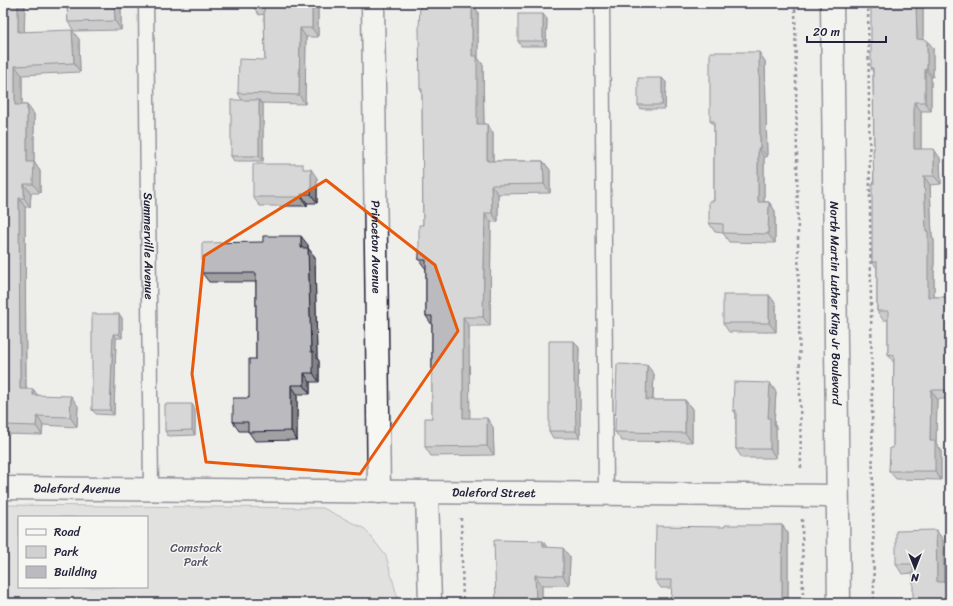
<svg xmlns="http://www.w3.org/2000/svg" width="953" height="606" font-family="Sriracha,sans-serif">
  <rect width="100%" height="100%" fill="#eeeeeb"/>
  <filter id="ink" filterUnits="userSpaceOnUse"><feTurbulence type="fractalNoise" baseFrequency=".025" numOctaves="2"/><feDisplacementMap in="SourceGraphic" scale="8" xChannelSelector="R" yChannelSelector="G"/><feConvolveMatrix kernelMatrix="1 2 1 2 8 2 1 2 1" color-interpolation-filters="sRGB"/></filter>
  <g filter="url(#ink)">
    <path fill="#d0d0d1" stroke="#797986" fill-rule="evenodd" d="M3,505l320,3 42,21 21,27 13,47h-396zM19,517h128v70h-128z"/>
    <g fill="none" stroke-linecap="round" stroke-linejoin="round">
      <defs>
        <g id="lane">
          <path id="s1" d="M146,3l5,487"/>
          <polyline points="602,3 606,493"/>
        </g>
        <g id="street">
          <path id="s2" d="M373,3l6,489"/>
          <path id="s3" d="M3,488l834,8"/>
          <polyline points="427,492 430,603"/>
        </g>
        <g id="secondary">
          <path id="s4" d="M832,3l7,600"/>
        </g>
      </defs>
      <use href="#lane" stroke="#22223b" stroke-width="17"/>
      <use href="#street" stroke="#22223b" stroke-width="25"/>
      <use href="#secondary" stroke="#22223b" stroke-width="25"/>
      <g stroke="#22223b" stroke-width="2.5" stroke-dasharray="3 3" stroke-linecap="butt">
        <polyline points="795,3 801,470"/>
        <polyline points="868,3 874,603"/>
        <polyline points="461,518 463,603"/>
        <polyline points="802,519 803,603"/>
      </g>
      <use href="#lane" stroke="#f6f6f2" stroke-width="14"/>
      <use href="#street" stroke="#f6f6f2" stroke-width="22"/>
      <use href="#secondary" stroke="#f6f6f2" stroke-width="22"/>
    </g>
    <g fill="#a1a1a4" stroke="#22223b">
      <polygon points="3,3 25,3 24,32 79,39 80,72 22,75 22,105 27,105 34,114 34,162 40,171 40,193 31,193 30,207 25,207 26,389 33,389 37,395 78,406 77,427 43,425 42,435 3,434"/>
      <polygon points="67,3 121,3 121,30 74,31 68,22"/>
      <polygon points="318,3 318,37 306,37 305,104 262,103 263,105 263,161 234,161 231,156 242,100 238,93 265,60 264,14 259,15 253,6"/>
      <polygon points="472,3 478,12 478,58 483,65 484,124 487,124 493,133 493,161 543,161 550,170 550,193 498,194 498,222 491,222 490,326 469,326 469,418 493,427 494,455 431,456 425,447 432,418 432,325 426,316 426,269 419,260 423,225 422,92 420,89"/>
      <polygon points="923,3 923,39 933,48 933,77 931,77 931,111 921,111 921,149 940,158 941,184 930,185 932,237 934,240 934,297 950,297 950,399 937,399 936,443 941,450 941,480 896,479 889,471 893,448 894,363 888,354 888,320 883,320 877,311 877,268 872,262 874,150 873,72 871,68"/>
      <polygon points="547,19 546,46 521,46 518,41"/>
      <polygon points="765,61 767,157 764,157 764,202 769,202 775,211 775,243 729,242 723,233 715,232 709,223 714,201 714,126 710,121"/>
      <polygon points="666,82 665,109 641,109 638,105"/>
      <polygon points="306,169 317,178 317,203 307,203 307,206 260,206 253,197"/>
      <polygon points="308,245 308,248 315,257 317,358 319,361 319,382 310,382 310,394 297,394 297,440 255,441 248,431 239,431 233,422 249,398 256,359 256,282 209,282 202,273"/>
      <polygon points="769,295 776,304 776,332 729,332 723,323"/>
      <polygon points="119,314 122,318 122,338 116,338 114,415 96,414 92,410"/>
      <polygon points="574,341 579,348 578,387 580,389 580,438 553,438 549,431"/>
      <polygon points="654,374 653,400 685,400 692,409 692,442 622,441 615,432"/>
      <polygon points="770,383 776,392 774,424 776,427 776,458 742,458 736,449 736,414 733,410"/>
      <polygon points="195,409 195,435 168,436 165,431"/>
      <polygon points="782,525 788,533 788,603 672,588 661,588 655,580 725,527"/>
      <polygon points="936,530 943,540 944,582 950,603 913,573 902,574 896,564"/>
      <polygon points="547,548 570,557 569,585 542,585 542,603 496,603"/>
    </g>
    <g fill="#838386" stroke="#22223b">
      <polygon points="18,3 25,3 24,41 18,32"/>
      <polygon points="114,3 121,3 121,30 115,21"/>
      <polygon points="312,3 318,3 318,37 312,28"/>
      <polygon points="472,3 478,12 478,58 483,65 484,133 477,124 472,56"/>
      <polygon points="916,3 923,3 923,48 917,39"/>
      <polygon points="543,14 547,19 546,46 543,41"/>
      <polygon points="300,28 306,37 305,104 299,95"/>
      <polygon points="72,30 79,39 80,72 74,63"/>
      <polygon points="927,40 933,48 933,77 927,69"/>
      <polygon points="759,52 765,61 767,157 760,148"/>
      <polygon points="15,66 22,75 22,114 15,105"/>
      <polygon points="925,69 931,77 931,111 925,102"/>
      <polygon points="662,78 666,82 665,109 662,105"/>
      <polygon points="259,100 263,105 263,161 259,156"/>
      <polygon points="914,102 921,111 921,158 914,149"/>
      <polygon points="27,105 34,114 34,163 34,162 40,171 40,193 33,184 27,162"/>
      <polygon points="487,124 493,133 493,170 487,161"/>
      <polygon points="758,148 764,157 764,211 758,202"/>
      <polygon points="934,149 940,158 941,184 934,176"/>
      <polygon points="543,161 550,170 550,193 544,184"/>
      <polygon points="311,169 317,178 317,203 311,194"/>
      <polygon points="924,176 930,185 932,237 934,240 934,306 928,297"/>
      <polygon points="24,184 31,193 30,207 24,198"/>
      <polygon points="491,185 498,194 498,222 492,213"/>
      <polygon points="301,194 307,203 307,206 301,197"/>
      <polygon points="19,198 25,207 26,398 20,389"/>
      <polygon points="769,202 775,211 775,243 768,234"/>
      <polygon points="485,213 491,222 490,326 483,317"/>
      <polygon points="301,236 308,245 308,257 301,248"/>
      <polygon points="308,248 315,257 317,358 319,361 319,382 313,373 311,352"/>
      <polygon points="769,295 776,304 776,332 769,323"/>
      <polygon points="119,314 122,318 122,338 119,334"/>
      <polygon points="463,317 469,326 470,427 463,418"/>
      <polygon points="113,334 116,338 114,415 110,410"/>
      <polygon points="574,341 579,348 578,387 580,389 580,438 576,431 574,383"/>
      <polygon points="647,365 654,374 652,409 646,400"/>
      <polygon points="304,373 310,382 310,394 304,385"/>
      <polygon points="770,383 776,392 774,424 776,427 776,458 770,449 768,418"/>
      <polygon points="291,385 297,394 297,440 291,431"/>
      <polygon points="33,389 40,398 33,395"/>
      <polygon points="931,390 937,399 936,443 941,450 941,480 935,471 930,441"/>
      <polygon points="71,396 78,406 77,427 70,417"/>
      <polygon points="685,400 692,409 692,442 685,433"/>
      <polygon points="192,404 195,409 195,435 192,430"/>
      <polygon points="37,416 43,425 42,435 36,426"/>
      <polygon points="487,418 493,427 494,455 487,446"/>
      <polygon points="782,525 788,533 788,603 782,603"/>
      <polygon points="936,530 943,540 944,591 937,582"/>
      <polygon points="543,541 549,550 543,547"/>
      <polygon points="563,548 570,557 569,585 563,576"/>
      <polygon points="535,575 542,585 542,603 536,603"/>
    </g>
    <g fill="#bbbbbf" stroke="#22223b">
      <polygon points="3,3 18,3 18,32 72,30 74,63 15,66 15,105 27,105 27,162 34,162 33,184 24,184 24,198 19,198 20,389 33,389 33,395 71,396 70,417 37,416 36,426 3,425"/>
      <polygon points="67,3 114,3 115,21 68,22"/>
      <polygon points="253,3 312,3 312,28 300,28 299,95 238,93 239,59 265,60 264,5 253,6"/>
      <polygon points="420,3 472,3 472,56 477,56 477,124 487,124 487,161 543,161 544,184 491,185 492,213 485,213 483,317 463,317 463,418 487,418 487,446 425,447 425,418 432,418 432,316 426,316 426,260 419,260 419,225 423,225 422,89 420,89 419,31"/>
      <polygon points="871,3 916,3 917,39 927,40 927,69 925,69 925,102 914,102 914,149 934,149 934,176 924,176 926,231 928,231 928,297 950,297 950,390 931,390 930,441 935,441 935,471 889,471 890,448 893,448 894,355 888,354 888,311 877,311 877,262 872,262 872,184 874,184 873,150 874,150 873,68 871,68"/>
      <rect x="518" y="14" width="25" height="27"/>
      <polygon points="710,52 759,52 760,148 758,148 758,202 769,202 768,234 723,233 723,224 709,223 709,201 714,201 714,121 710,121"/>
      <rect x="638" y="78" width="24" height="27"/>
      <rect x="231" y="100" width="28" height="56"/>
      <polygon points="253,164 303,164 303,169 311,169 311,194 301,194 301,197 253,197"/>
      <polygon points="263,236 301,236 301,248 308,248 311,352 313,352 313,373 304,373 304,385 291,385 291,431 248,432 248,422 233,422 233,398 249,398 249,359 256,359 256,273 202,273 202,243 263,242"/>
      <rect x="723" y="295" width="46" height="28"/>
      <polygon points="92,314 119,314 119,334 113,334 110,410 92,410"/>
      <polygon points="549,341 574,341 574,383 575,383 576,431 549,431"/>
      <polygon points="617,364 647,365 646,400 685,400 685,433 615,432"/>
      <polygon points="734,382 770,383 768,418 770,418 770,449 736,449 736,410 733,410"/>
      <polygon points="165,404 192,404 192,430 165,431"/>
      <polygon points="725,525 782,525 782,603 671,603 672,580 655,580 656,526 725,527"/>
      <polygon points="936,530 937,582 950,582 950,603 913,603 913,564 896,564 896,531"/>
      <polygon points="494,540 543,541 543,547 563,548 563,576 535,575 536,603 496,603"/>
    </g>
  </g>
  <path d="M0 0H953V606H0ZM326,180l109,85 23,66 -98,143 -154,-12 -14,-88 12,-118z" fill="#eeeeeb" fill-opacity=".55" fill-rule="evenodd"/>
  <path fill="none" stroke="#e8590c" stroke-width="3" stroke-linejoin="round" d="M326,180l109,85 23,66 -98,143 -154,-12 -14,-88 12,-118z"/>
  <g text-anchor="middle" stroke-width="3" stroke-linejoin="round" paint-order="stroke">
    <g font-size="12" fill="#22223b" stroke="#f6f6f2">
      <text dy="4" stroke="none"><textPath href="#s1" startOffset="243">Summerville Avenue</textPath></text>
      <text dy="4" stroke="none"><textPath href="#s2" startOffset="244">Princeton Avenue</textPath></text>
      <text dy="4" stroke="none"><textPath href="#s4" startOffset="300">North Martin Luther King Jr Boulevard</textPath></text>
      <text dy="4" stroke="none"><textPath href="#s3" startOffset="74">Daleford Avenue</textPath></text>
      <text dy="4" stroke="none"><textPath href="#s3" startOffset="491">Daleford Street</textPath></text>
    </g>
    <g font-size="12" fill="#565668" stroke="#f6f6f2">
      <text x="196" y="552">Comstock<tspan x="196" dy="14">Park</tspan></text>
    </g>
  </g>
  <rect width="953" height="606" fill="none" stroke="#f6f6f2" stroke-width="16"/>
  <rect x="8" y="8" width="937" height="590" fill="none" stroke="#22223b" stroke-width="1.5" filter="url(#ink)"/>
  <rect x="18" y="516" width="130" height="72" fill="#f6f6f2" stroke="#a1a1a9"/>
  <rect x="26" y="529" width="20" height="6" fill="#f6f6f2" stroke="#a1a1a9"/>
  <text x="54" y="536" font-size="12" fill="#22223b">Road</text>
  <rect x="26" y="546" width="20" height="12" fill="#d0d0d1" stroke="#a1a1a9"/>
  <text x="54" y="556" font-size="12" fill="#22223b">Park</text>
  <rect x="26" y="566" width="20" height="12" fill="#bbbbbf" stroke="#a1a1a9"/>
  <text x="54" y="576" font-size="12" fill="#22223b">Building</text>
  <g transform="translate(915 568) rotate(180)" stroke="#f6f6f2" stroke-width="3" paint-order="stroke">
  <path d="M0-3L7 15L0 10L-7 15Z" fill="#22223b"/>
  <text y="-6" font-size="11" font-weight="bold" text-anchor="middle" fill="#22223b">N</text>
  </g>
  <path d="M807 36v6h79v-6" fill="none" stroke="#22223b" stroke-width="2"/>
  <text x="813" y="36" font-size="12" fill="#22223b" stroke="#f6f6f2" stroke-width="3" paint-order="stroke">20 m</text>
</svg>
